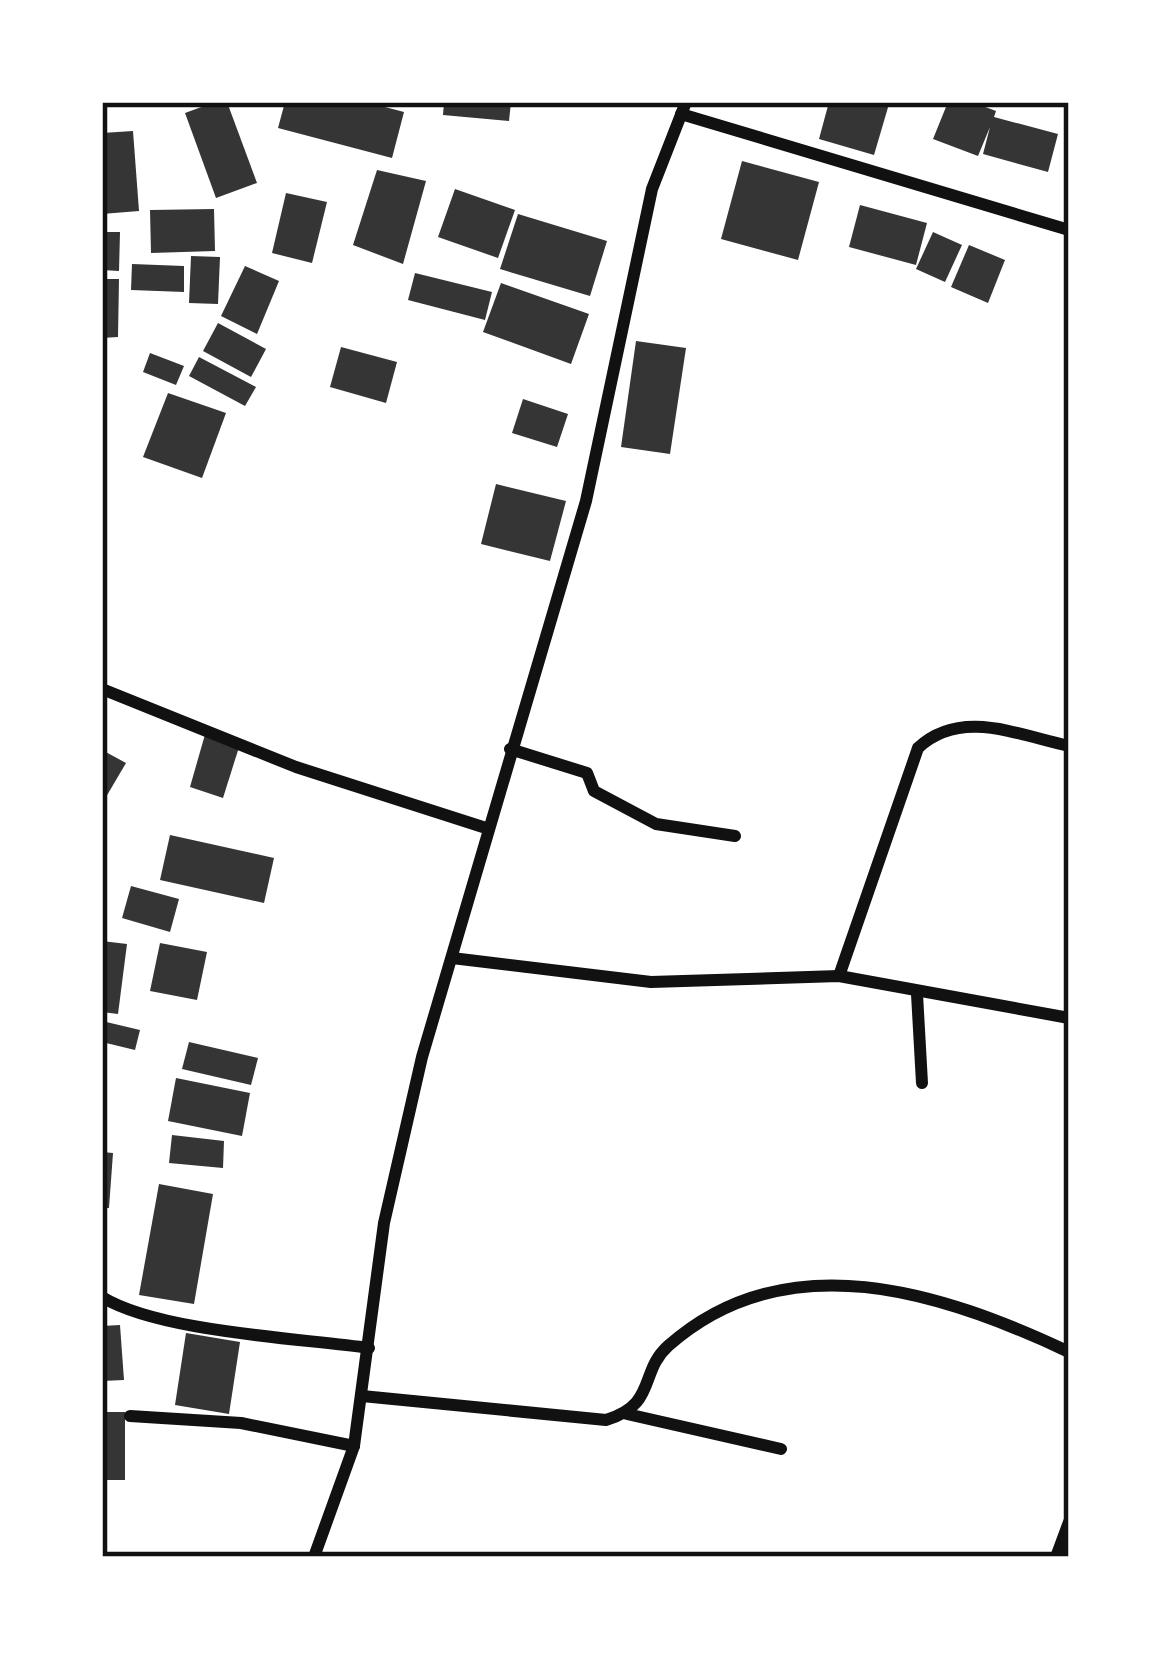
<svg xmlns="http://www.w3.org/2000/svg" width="1171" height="1659" font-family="'Fira Sans',sans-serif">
  <rect width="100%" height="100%" fill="#fff"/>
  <g fill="#353535">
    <polygon points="215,102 227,102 257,183 216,198 185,113"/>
    <polygon points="285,102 366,102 404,112 392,158 278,128"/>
    <polygon points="444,102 511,102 509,121 443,115"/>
    <polygon points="829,102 889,104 874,155 819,139"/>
    <polygon points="948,102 972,102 996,111 994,117 1058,134 1048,172 983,154 990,127 978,156 933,139"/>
    <polygon points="133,131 139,211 102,214 102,133"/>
    <polygon points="742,161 819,182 798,260 721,239"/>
    <polygon points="377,170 426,181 403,264 353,245"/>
    <polygon points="455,189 515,210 498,258 438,237"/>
    <polygon points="286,193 327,202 312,263 272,253"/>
    <polygon points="860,205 927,223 916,265 849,247"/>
    <polygon points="214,209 215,251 151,253 150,210"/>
    <polygon points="518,214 607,241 590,296 500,269"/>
    <polygon points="102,232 120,232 119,271 102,270"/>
    <polygon points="933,232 962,245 945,282 916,269"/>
    <polygon points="969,245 1005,260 988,303 951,287"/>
    <polygon points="191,256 220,257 218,304 189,303"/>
    <polygon points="132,264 184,266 184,292 131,290"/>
    <polygon points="245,266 279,281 257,334 221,316"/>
    <polygon points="415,273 492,292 485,320 408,300"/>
    <polygon points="102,279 119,279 118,337 102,338"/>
    <polygon points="501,283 589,314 571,364 483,332"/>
    <polygon points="218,323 266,349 251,377 203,351"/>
    <polygon points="636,341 686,348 670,454 621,447"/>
    <polygon points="341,347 397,362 386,403 330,387"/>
    <polygon points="150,353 184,366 176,385 143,372"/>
    <polygon points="199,357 256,387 245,406 189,376"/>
    <polygon points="168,393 226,413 202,478 143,457"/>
    <polygon points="523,399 568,414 557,447 512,433"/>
    <polygon points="496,484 566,501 550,561 481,544"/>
    <polygon points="206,731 240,744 223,798 190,787"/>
    <polygon points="102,750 126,763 106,797 102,794"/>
    <polygon points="170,835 274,858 264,903 160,880"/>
    <polygon points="131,886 179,899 170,932 122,918"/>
    <polygon points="102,941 127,944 118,1014 102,1012"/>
    <polygon points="160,943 207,952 197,1000 150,991"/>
    <polygon points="102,1021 140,1030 135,1050 102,1042"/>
    <polygon points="189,1042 258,1058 251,1085 182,1069"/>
    <polygon points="176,1078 250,1093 242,1136 168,1121"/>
    <polygon points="172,1135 224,1141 223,1168 169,1163"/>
    <polygon points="102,1152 113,1153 109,1208 102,1208"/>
    <polygon points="159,1184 213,1194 194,1304 139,1295"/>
    <polygon points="120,1325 124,1380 102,1381 102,1326"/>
    <polygon points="186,1333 240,1342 229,1414 175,1405"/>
    <rect x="102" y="1412" width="23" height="68"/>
  </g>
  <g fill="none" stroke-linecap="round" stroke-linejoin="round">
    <g stroke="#111" stroke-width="12">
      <polyline points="681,114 1069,230"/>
      <polyline points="102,689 296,767 486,828"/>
      <polyline points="510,749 587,773 594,791 656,824 735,836"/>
      <polyline points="452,958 651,982 839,976 1069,1018"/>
      <path d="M839,976l79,-228c43,-40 100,-13 151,-2"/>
      <polyline points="917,994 922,1083"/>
      <path d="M102,1297c57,35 196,41 267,51"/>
      <path d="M362,1396l244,24c51,-15 33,-48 62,-74 118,-105 274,-54 401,6"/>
      <polyline points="627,1414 781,1449"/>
      <polyline points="130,1416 241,1423 354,1446"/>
      <polyline points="314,1557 354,1446 384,1223 422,1057 586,501 652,189 686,102"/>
      <polyline points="1056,1557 1069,1522"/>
    </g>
  </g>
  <rect width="1171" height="1659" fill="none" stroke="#ffffff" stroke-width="210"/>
  <rect x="105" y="105" width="961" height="1449" fill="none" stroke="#111" stroke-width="4.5"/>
</svg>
